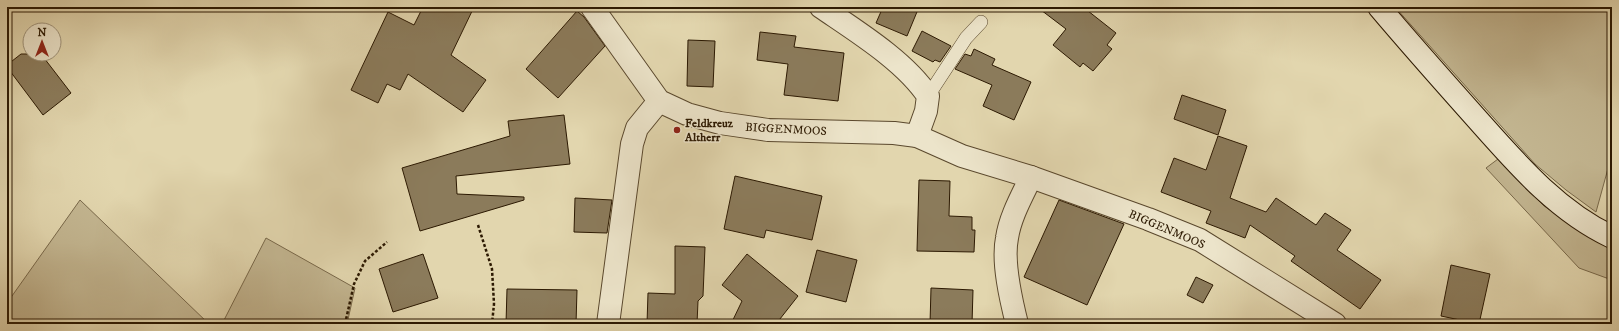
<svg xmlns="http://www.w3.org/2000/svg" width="1619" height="331" font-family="'IM FELL DW Pica',serif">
  <rect width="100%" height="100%" fill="#e2d6ae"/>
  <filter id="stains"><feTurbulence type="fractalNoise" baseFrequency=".005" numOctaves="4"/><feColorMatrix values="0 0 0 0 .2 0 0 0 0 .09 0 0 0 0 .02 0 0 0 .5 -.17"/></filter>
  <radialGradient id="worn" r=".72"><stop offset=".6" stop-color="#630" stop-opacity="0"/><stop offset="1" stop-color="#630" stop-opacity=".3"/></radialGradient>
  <g fill="#c3b691" stroke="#78684a">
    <polygon points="1395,7 1607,7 1612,11 1612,154 1596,212 1566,190 1535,164"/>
    <polygon points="1498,159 1544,206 1602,244 1612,248 1612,280 1579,268 1486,168"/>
    <polygon points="80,200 209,324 7,324 7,303"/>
    <polygon points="266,238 355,288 347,324 222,324"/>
  </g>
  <g fill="#8b7b5b" stroke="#2c1902">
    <polygon points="423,7 474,7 451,55 486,80 463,112 408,74 400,90 387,84 378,103 351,90 388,12 414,25"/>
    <polygon points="883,7 919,7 907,36 876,23"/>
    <polygon points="1037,7 1083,7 1116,33 1107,45 1112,49 1093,71 1083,63 1080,67 1053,45 1066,29"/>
    <polygon points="577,11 584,17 605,46 558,98 526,69"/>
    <polygon points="922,31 951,46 940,62 935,60 933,62 912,51"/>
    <polygon points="760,32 796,36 794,47 844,53 838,101 784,95 788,64 757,60"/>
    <polygon points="688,40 715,41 713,87 687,86"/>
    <polygon points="974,49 995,59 992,65 1031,82 1014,120 983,106 992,85 955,69 965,54 971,56"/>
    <polygon points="21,54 41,54 71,93 43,115 7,67 7,65"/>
    <polygon points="1182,95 1226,110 1218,135 1174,119"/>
    <polygon points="564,115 570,164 456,176 457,194 524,197 524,200 420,231 402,168 510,136 508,121"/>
    <polygon points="1218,136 1247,146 1230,198 1266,212 1276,198 1316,225 1325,213 1351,230 1337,250 1381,280 1360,309 1291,261 1295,256 1250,225 1245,238 1206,223 1211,211 1161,192 1174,158 1206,170"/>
    <polygon points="735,176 822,196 812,240 766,230 764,238 724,229"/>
    <polygon points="919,180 950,181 949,216 972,217 972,230 975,230 974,252 917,251"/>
    <polygon points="575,198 612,200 607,233 574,232"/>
    <polygon points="1059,200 1124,224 1087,305 1024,277"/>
    <polygon points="675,246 705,247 703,296 698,301 697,324 647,324 648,293 675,294"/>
    <polygon points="817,250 857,260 846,302 806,292"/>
    <polygon points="423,254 438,298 393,312 379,269"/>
    <polygon points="747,254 798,296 776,324 731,324 742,301 722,285"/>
    <polygon points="1451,265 1490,274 1479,324 1441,316"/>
    <polygon points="1196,277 1213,285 1203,303 1187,295"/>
    <polygon points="931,288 973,290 972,324 930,324"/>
    <polygon points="507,289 577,290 576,324 506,324"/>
  </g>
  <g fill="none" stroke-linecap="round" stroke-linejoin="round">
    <defs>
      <polyline id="lane" points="928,96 966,38 981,22"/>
      <g id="street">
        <polyline points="592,7 659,101 687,114 720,123 768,130 894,133 917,136 962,156 1031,177 1148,219 1200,240 1335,324"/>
        <path d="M821,7c35,24 84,54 107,89l-2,15 -9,25"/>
        <polyline points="608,324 632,144 637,128 659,101"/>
        <path d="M1017,324c-6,-24 -15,-62 -10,-86 3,-21 15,-42 24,-61"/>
      </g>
      <path id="secondary" d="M1379,7c32,38 65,75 98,112 40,45 80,92 135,118"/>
    </defs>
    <use href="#lane" stroke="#5a482d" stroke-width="14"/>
    <use href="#street" stroke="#5a482d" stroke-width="24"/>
    <use href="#secondary" stroke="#2c1902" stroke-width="24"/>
    <g stroke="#2c1902" stroke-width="2.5" stroke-dasharray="3 2" stroke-linecap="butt">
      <polyline points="478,225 492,269 494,304 492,324"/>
      <polyline points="345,324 354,284 365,261 387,242"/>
    </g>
    <use href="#lane" stroke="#ece4ca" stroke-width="13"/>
    <use href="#street" stroke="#ece4ca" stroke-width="22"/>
    <use href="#secondary" stroke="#ece4ca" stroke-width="22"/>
  </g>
  <circle fill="#8f2418" stroke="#ece4ca" stroke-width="1.5" cx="677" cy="130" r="4"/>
  <g text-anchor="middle" stroke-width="3" stroke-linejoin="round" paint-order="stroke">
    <g font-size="12" font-weight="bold" fill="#2c1902" stroke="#ece4ca" text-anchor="start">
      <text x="685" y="127">Feldkreuz<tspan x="685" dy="14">Altherr</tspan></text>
    </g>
    <g font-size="12" fill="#2c1902" stroke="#ece4ca">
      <text transform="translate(786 129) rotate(3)" y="4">BIGGENMOOS</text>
      <text transform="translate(1167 229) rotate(23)" y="4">BIGGENMOOS</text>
    </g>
  </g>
  <rect width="1619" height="331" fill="none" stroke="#e2d6ae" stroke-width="24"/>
  <rect x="8" y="8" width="1603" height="315" fill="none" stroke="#2c1902" stroke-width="2"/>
  <rect x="12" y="12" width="1595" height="307" fill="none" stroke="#2c1902"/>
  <g transform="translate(42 42)"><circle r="19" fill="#ece4ca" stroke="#9f937a"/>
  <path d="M0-3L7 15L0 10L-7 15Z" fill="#8f2418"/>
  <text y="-6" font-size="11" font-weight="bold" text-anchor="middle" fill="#2c1902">N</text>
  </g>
  <rect width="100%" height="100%" filter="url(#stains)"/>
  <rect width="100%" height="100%" fill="url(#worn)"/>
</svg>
